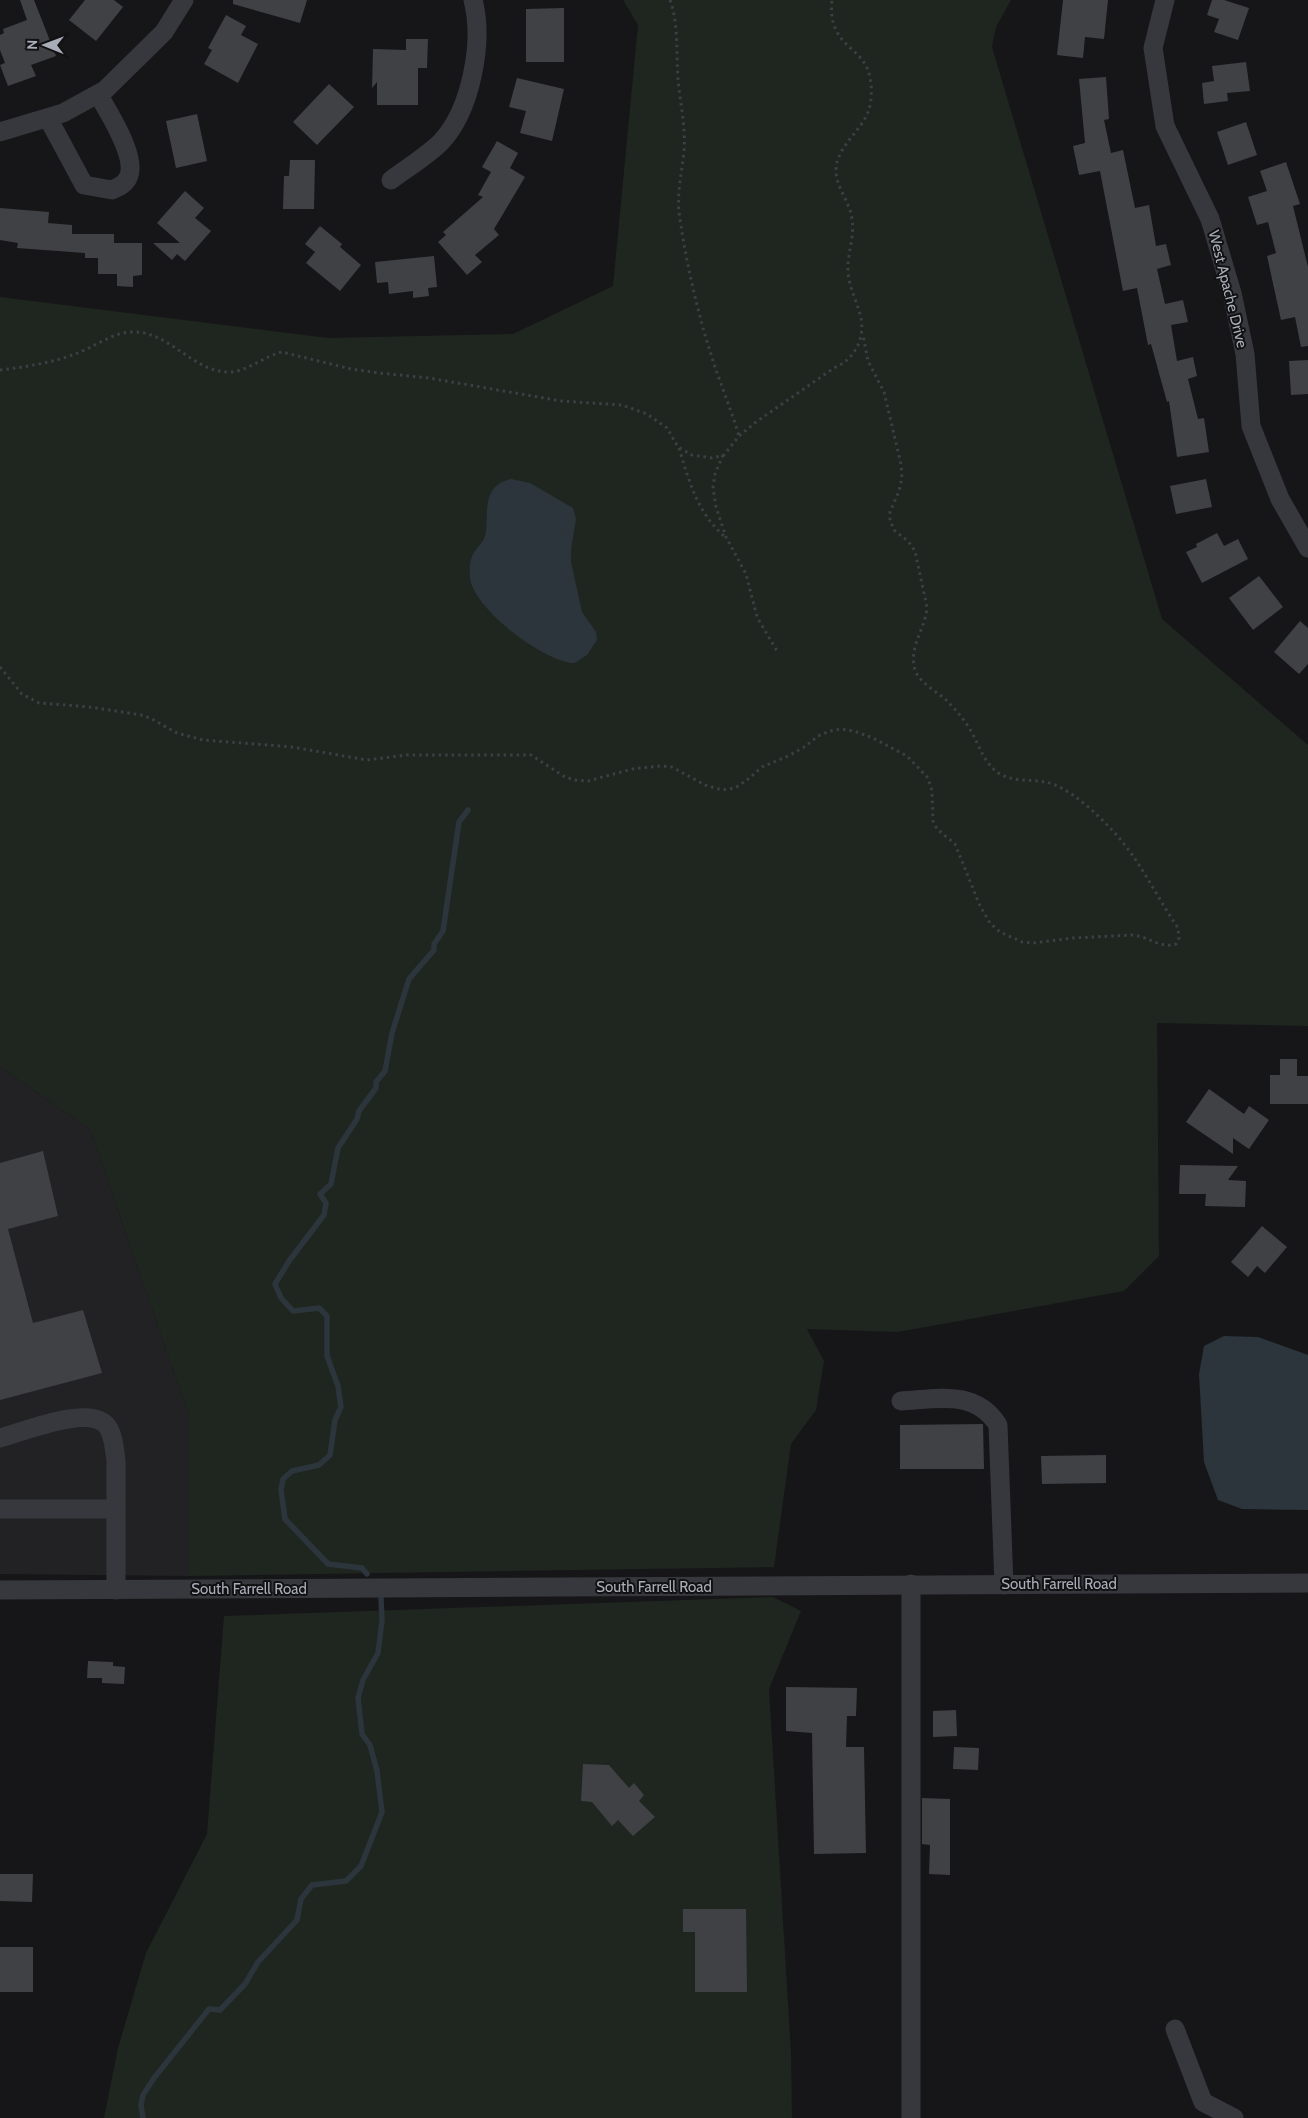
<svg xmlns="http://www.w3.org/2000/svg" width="1308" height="2118" font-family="Cabin,sans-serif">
  <rect width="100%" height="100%" fill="#161618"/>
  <polygon fill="#222225" points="0,1067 90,1129 189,1416 189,1576 0,1574"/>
  <g fill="#1e261f">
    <polygon points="623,0 1011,0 996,27 992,47 1162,619 1308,745 1308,1026 1157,1023 1159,1256 1124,1291 898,1332 807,1329 824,1361 816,1410 791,1444 774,1567 189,1576 189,1416 90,1129 0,1067 0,297 328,338 513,334 613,286 638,25"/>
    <polygon points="773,1597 801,1611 769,1689 791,2053 792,2118 104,2118 118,2048 146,1953 207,1834 224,1616"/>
  </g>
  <g fill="#2c353c">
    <path d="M511,479l19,4 43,25 3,11 -5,30v13l11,50 14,20 1,8 -10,15 -12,8c-30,0 -103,-55 -105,-86 -1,-8 0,-20 5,-26 5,-7 10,-10 11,-20 2,-22 -3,-46 25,-52z"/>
    <polygon points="1224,1336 1258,1337 1308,1355 1308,1510 1242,1509 1218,1500 1204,1462 1199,1374 1204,1346"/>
  </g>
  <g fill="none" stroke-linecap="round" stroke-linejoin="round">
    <g stroke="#2c353c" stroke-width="5.5">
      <polyline points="367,1574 362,1568 328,1564 285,1519 281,1490 283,1479 292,1471 319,1465 330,1455 335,1420 341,1407 338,1386 327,1356 327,1316 319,1308 293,1311 281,1298 275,1284 289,1261 324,1215 326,1203 320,1194 331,1184 338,1148 357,1119 359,1111 376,1088 376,1082 385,1071 392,1033 409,979 434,950 434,944 443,931 459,822 468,810"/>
      <polyline points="143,2118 141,2105 143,2095 154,2078 209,2009 220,2010 245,1984 258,1962 297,1920 301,1899 312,1885 346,1881 361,1866 382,1812 377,1771 370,1745 362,1734 358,1698 363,1680 378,1653 382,1621 381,1597"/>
    </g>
  </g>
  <g fill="#404145">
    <polygon points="20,0 34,0 56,56 31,65 36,76 8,86 0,65 5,63 0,50 0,35 4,33 3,29 27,20"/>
    <polygon points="85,0 114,0 123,7 96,41 69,20"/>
    <polygon points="233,0 307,0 300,23 233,4"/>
    <polygon points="1063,0 1108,0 1104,39 1085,37 1083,58 1057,55"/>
    <polygon points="1212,0 1224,0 1249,8 1238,40 1214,32 1219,19 1207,15"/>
    <polygon points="564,8 564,62 526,62 526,9"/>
    <polygon points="226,15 246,26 241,35 258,44 238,83 204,64 212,50 208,48"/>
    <polygon points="406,39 428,39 427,68 418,68 418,105 377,105 377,82 372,88 373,49 406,50"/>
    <polygon points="1246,62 1250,91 1227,93 1228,101 1204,104 1202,83 1214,81 1212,66"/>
    <polygon points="1106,77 1109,119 1104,120 1111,153 1123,150 1135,208 1149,205 1156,246 1166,244 1171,265 1157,269 1165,304 1183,300 1188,322 1171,325 1177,361 1193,357 1197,376 1188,379 1198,419 1204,418 1209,452 1177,457 1169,401 1167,402 1151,344 1148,345 1137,288 1123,291 1100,171 1079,175 1073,146 1085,143 1079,79"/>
    <polygon points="517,78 564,89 552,141 520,133 526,111 509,107"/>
    <polygon points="329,84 354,107 317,145 293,122"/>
    <polygon points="197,114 207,161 176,168 166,121"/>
    <polygon points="1246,122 1257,155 1228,165 1217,132"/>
    <polygon points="497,141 518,153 510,168 525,177 494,229 499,235 475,255 482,262 467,275 438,242 446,235 443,232 483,197 478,195 491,172 482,167"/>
    <polygon points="290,160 315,160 314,209 283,209 284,176 289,176"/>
    <polygon points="1286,162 1300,204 1293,206 1308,267 1308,346 1301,347 1295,317 1281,320 1267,256 1276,253 1268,222 1257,225 1248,197 1267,191 1260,171"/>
    <polygon points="185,191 204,208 195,218 211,231 185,261 177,254 172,260 153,243 180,243 157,223"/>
    <polygon points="0,208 49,212 48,223 72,225 72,234 114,234 114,243 142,243 142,275 133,276 133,287 117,286 117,274 98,274 98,258 85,258 85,253 17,248 18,243 0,240"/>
    <polygon points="320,226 342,244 340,247 361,265 340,291 306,263 315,252 305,244"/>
    <polygon points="434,256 437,287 428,288 429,296 413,298 413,291 389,294 388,282 377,283 375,262"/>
    <polygon points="1308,360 1308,394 1291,395 1289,361"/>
    <polygon points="1206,479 1212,507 1176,514 1170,486"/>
    <polygon points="1217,533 1224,546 1238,539 1248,559 1202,583 1186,552 1197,547 1196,544"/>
    <polygon points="1259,576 1283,607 1253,630 1229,598"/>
    <polygon points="1300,621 1308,628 1308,664 1299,674 1274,652"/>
    <polygon points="1280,1059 1297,1059 1297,1076 1308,1076 1308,1104 1270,1104 1270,1075 1280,1075"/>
    <polygon points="1209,1089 1244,1114 1249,1106 1269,1120 1249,1149 1233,1138 1233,1154 1186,1122"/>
    <polygon points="43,1151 58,1216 8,1229 33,1323 83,1310 102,1373 0,1400 0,1163"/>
    <polygon points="1180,1165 1238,1166 1228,1180 1246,1181 1245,1207 1205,1206 1206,1194 1179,1194"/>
    <polygon points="1262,1226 1287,1247 1265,1273 1257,1266 1248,1277 1231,1262"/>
    <polygon points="983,1424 984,1469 900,1469 900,1425"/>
    <polygon points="1106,1455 1106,1483 1042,1484 1041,1456"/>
    <polygon points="88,1661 113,1662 113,1666 125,1667 124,1684 102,1683 102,1678 87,1678"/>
    <polygon points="786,1687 857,1688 856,1716 847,1716 846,1747 864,1747 866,1853 814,1854 812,1733 786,1731"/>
    <polygon points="956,1710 957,1736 933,1737 933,1711"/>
    <polygon points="954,1747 979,1748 978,1770 953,1769"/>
    <polygon points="583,1764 609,1765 629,1788 634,1783 644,1795 639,1801 655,1817 633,1836 618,1820 612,1826 592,1802 581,1801"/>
    <polygon points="922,1798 950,1799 950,1875 929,1874 930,1845 922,1844"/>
    <polygon points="0,1874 33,1874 32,1902 0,1901"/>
    <polygon points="683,1909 746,1909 747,1992 695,1992 695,1932 683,1932"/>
    <rect x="0" y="1947" width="33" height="45"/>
  </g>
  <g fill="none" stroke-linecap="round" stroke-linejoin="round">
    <g stroke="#3d3f44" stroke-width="3" stroke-dasharray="2.5 4" stroke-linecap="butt">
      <path d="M670,0c9,25 6,53 8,79 2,24 8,48 6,72 -2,21 -7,40 -5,61 7,51 19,103 35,152 8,24 18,48 25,72"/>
      <path d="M0,370c25,-3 51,-7 75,-16 18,-6 36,-21 56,-22 38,-2 61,40 98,40 18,0 35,-16 53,-20l69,17 28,4 50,5 132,23 61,4 25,9 20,14 11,19 14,8 20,3 12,-3 15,-19 17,-14 78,-54c11,-5 19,-12 24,-23 12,-28 -8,-46 -10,-73 -1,-18 7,-36 4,-53 -2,-17 -15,-30 -16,-47 -1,-24 24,-39 32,-60 4,-10 4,-24 2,-34 -5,-33 -43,-29 -38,-78"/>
      <path d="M679,448c10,33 18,64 45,88"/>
      <polyline points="723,455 715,474 713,488 716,507 726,537 746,574 757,617 777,651"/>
      <path d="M0,667l22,27 17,9 51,4 51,8 9,3 27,15 26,7 89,7 75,13 40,-5h124l34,22 10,3 13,1 44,-12 28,-3 12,1 33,18 17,5 13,-2 12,-8 15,-13 26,-11 18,-10 12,-10 12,-5 11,-2 13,2 19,7 34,18 21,22 4,13 1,30 4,8 18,15 25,62 10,17 10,9 22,10 11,1 40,-5 59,-3c17,1 27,14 44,9l3,-6 -1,-10c-22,-32 -39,-70 -66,-98 -16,-17 -44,-44 -67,-48 -15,-3 -31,0 -45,-8 -16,-10 -20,-27 -29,-43 -6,-10 -13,-19 -21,-27 -11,-13 -33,-20 -36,-38 -4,-21 12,-39 13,-59l-12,-56 -7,-10 -13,-10 -5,-10v-9l9,-21 3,-13 -1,-14 -17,-72 -16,-31 -5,-26"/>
    </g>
    <g stroke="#37383d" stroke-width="19">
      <polyline points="1165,0 1153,48 1165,126 1210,219 1232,293 1245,354 1251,426 1280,499 1308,548"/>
      <path d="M48,118l36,67 28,5c4,-2 10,-4 13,-8 18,-18 -17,-70 -27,-88"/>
      <polyline points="0,132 63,113 105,90 164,32 184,0"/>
      <path d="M391,180c16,-12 36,-24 50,-38 30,-32 43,-100 32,-142"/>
      <path d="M901,1401c36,-2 74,-12 97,24l6,160"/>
      <path d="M0,1438c23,-6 90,-34 107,-12 7,9 7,23 9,34v130"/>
      <polyline points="0,1509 116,1509"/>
      <polyline points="911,1584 911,2118"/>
      <polyline points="0,1590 1308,1583"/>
      <polyline points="1175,2029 1203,2102 1234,2118"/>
    </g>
  </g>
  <g text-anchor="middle" stroke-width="4" stroke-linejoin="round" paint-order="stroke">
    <g font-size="15" fill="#a8adb8" stroke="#111113">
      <text transform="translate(1228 289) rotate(76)" y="5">West Apache Drive</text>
      <text x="1059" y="1589">South Farrell Road</text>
      <text x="654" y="1592">South Farrell Road</text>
      <text x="249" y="1594">South Farrell Road</text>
    </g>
  </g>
  <g transform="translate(45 45) rotate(271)" stroke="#111113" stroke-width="4" paint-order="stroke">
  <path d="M0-4L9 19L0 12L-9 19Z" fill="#a8adb8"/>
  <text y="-8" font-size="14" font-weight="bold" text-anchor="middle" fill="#a8adb8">N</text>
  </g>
</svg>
